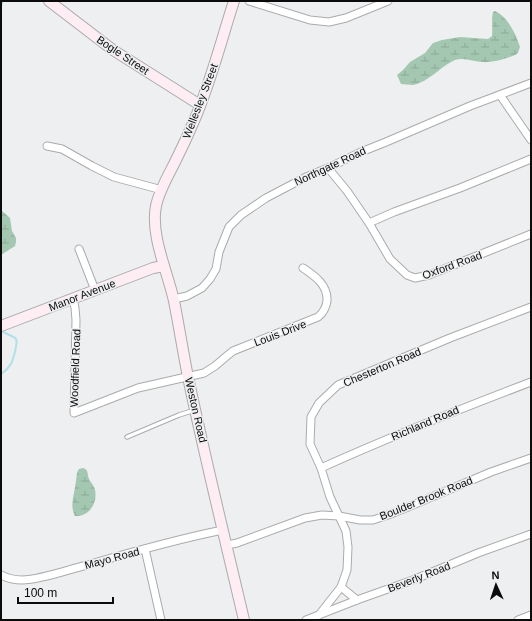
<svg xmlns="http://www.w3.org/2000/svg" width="532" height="621" font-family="Helvetica,sans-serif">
  <defs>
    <pattern id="wetland-marsh" width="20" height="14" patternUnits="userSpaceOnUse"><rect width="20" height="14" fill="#a4c7b1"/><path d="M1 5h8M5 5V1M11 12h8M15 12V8" fill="none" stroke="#8caa97"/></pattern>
  </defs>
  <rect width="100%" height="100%" fill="#eeeff0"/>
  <g fill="url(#wetland-marsh)">
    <path d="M495,11c13,6 21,23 25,36 0,0 -2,5 -2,6 -6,5 -28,10 -35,9 -9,0 -19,-5 -28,-2 -14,6 -26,22 -42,25 -4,0 -8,-1 -12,-1l-4,-9 6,-5 7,-8 15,-9 8,-10 9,-3 18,-3 28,2 4,-3c1,-8 -1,-16 1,-24z"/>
    <polygon points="1,210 10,218 12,231 16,238 16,242 15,246 1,255"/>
    <path d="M83,468c6,2 4,6 6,11 2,4 5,6 6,11 3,13 -6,27 -20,26 -6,-11 0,-23 1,-35 1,-5 0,-8 3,-12z"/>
  </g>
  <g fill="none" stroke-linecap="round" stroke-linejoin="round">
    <g stroke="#afe1e5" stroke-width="2">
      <polyline points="1,6 3,1"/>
      <path d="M1,374c4,-3 7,-5 9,-9 3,-3 8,-23 6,-26 -2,-3 -11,-5 -14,-8"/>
    </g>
    <defs>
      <polyline id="lane" points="127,437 179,415 195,410"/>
      <g id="street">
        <polyline points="249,1 310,20 329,22 346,18 388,1"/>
        <polyline points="500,95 531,140"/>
        <polyline points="47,146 62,149 92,166 114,177 162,190"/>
        <polyline points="328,168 347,191 369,223 390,259 407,275 415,278 429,275 531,234"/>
        <polyline points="369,223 394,212 460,188 531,159"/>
        <polyline points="79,249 95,290"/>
        <path d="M73,298l2,10 1,12 -2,93 64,-25 66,-15 11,-7 13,-11 5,-4 85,-34c5,-4 8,-9 9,-16 1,-16 -12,-25 -24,-33"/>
        <polyline points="174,299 187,296 202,288 210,279 216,269 219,252 229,227 241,215 266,198 306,177 328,168 361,152 386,142 470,106 531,83"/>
        <path d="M321,468c69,-31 139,-59 210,-86"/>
        <polyline points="227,545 237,543 305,518 322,515 339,516 360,520 373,520 388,515 408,507 491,472 531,458"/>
        <polyline points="145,549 161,620"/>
        <path d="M1,575c6,3 13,5 21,5 22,-1 44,-10 65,-15 45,-13 90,-26 136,-35"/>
        <polyline points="341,587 357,600"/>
        <polyline points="319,615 341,587 347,570 348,547 346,531 330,497 321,468 310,444 311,417 319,403 338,385 450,338 531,307"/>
        <polyline points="306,620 357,600 413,580 478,553 531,534"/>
        <polyline points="518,620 531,615"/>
      </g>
      <g id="secondary">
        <polyline points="49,1 113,50 200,105"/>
        <path d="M234,1c-13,40 -23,81 -40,120 -6,14 -12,27 -19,41 -7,14 -16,29 -19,44 -6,29 12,67 18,95 5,25 9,51 14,76 17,81 37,162 56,243"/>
        <polyline points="1,326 153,268 164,266"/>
      </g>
    </defs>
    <use href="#lane" stroke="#aaabac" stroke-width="5.5"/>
    <use href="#street" stroke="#aaabac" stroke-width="9"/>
    <use href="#secondary" stroke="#aaabac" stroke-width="12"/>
    <use href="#lane" stroke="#fff" stroke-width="3.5"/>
    <use href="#street" stroke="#fff" stroke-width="7"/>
    <use href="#secondary" stroke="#feedf2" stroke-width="10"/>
  </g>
  <g text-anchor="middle" stroke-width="3" stroke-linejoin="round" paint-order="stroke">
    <g font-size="11" fill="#0b0b0c" stroke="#eeeff0">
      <text transform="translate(123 55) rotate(34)" y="4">Bogle Street</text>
      <text transform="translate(200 101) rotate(-69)" y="4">Wellesley Street</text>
      <text transform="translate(330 166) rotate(-25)" y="4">Northgate Road</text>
      <text transform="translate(452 265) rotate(-20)" y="4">Oxford Road</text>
      <text transform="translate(82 295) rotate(-21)" y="4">Manor Avenue</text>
      <text transform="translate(280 333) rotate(-21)" y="4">Louis Drive</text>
      <text transform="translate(382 367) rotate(-23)" y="4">Chesterton Road</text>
      <text transform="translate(75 368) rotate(-88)" y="4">Woodfield Road</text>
      <text transform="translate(196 410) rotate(77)" y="4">Weston Road</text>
      <text transform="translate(425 423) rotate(-23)" y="4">Richland Road</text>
      <text transform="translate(426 498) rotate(-22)" y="4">Boulder Brook Road</text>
      <text transform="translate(112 558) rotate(-15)" y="4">Mayo Road</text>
      <text transform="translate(419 577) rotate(-21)" y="4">Beverly Road</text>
    </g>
  </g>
  <rect width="532" height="621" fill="none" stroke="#0b0b0c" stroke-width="4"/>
  <g transform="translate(496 585) rotate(357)" stroke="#eeeff0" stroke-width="3" paint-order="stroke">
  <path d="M0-3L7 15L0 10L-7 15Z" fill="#0b0b0c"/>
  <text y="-6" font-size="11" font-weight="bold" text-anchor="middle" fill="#0b0b0c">N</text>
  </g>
  <path d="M18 597v6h95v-6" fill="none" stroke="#0b0b0c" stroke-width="2"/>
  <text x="24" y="597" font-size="12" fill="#0b0b0c" stroke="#eeeff0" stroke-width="3" paint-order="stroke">100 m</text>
</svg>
